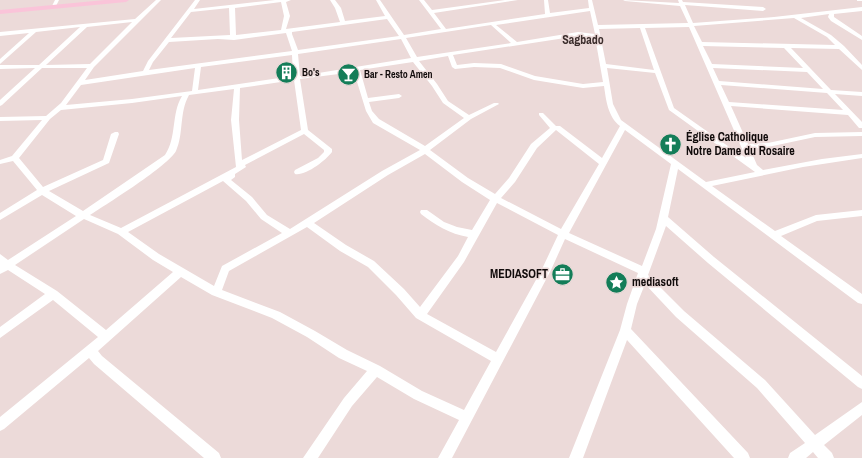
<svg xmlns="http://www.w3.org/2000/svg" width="862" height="458" font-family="'Archivo Narrow',sans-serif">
  <rect width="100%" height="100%" fill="#ecdad9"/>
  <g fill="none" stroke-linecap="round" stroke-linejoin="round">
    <g fill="#fff" fill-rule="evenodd">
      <polygon points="55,0 59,0 55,8 51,8"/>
      <path d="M156,0h5l-67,67 -9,13 58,-9 5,-10 47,-61h5l-6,9 81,-9h16l-5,2 4,14 -4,13 54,-7 -5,-14 -5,-8h5l6,8 4,13 40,-5 -9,-16h4l24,35 37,-6 -22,-29h5l8,10 73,-10h13l-84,13 12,16 99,-15 -1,-14h4l2,13 39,-5 -1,-8h4l6,25 90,-2 -8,-17 -55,-5 -2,-1 56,3 -1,-3h4l1,2 80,5 3,2 -3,2 -78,-6 8,18 81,-6 88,-10v4l-28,3v3l28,19v4l-31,-19 -3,-4 1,-3 -28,4 30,17 13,11 18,19v5l-23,-21 -48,-1 40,42 31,2v4l-27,-2 27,28v6h-3l-11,-13 -117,-9 17,38 20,-1 47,-10 47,-1v4l-47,1 -47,10 -18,2 7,16 6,5 59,-11 40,-5v4l-59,9 -91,19 63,45 41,-16 46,-5v6l-45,5 -36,15 81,58v10l-4,-1 -180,-134 -10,48 46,40 148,119v13l-4,-2 -150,-124 -42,-37 -18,49 36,36 81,69 50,55 47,-33v13l-38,30 8,8 2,5h-16l-5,-6 -7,6h-18l2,-5 15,-10 -48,-55 -81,-71 -31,-33 -8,20 -6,25 117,124 2,5h-16l-107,-118 -44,118h-14l51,-128 7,-26 11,-31 -73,-34 -14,31 -99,188h-14l21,-38 -45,-21 -37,-22 -25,29 -34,52h-15l41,-60 23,-27 -28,-13 -32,-21 -35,-19 -60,-23 -31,-18 -83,74 4,5 117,97 2,5h-17l-110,-94 -5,-6 -85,71 -4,2v-14l98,-80 -45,-37 -53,38v-11l45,-33 -37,-24 -8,4v-20l8,6 68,-44 -34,-21 -42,25v-7l37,-23 -24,-29 -13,3v-4l12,-4 30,-36 -42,1v-4l46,-1 15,-13 26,-35h-45l-40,37 -2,1v-6l35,-32 -35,1v-4h39l41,-38 -44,5 -36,32v-5l29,-26 -29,3v-4l135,-13zM281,2l3,14 -3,14 -45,5 -1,-27zM229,8l1,27 -59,3 20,-26zM590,11l5,23 -17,-2 -61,10 -21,-17zM794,18l33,19 8,8 -133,-3 -8,-16zM387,19l12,17 -101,14 -6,-16v-2zM132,22l-42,42 -44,1 41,-38zM491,25l20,18 -94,14 -11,-19zM689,27l57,131 -21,-14 -51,-36 -29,-80zM640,28l14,42 -48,-6 -7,-35zM286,33l6,18 -143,19 4,-8 16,-20 49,-3 16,1zM578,36l17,1 8,45 -20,2 -48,-8 -34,-12 -27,-1 -17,2 -4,-10zM401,39l10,19 -111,18 -2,-22zM703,46l81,2 19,20 -91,-4zM292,55l1,21 -95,14 3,-23zM448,56l4,11 3,2 19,-2 26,1 34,12 49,8 21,-2c2,14 4,31 16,40l-18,32 -42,-32h-4l-13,-13h-4v2l11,13 -19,16 -22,34 -14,16 -27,-16 -38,-28 41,-31 28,-15 -1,-1h-4l-25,12 -21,-14 -11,-17 -18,-23zM413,62l19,24 11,17 21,15 -39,28 -46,-27 -7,-8 -3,-9 30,-4 3,-2 -3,-2 -31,4 -8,-28zM195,68l-3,23 -60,8 -66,6 15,-20zM607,68l48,5 14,37 86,62 -49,10 -85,-62 -8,-16zM713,68l94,4 16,17 -104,-8zM354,72l12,39 7,12 47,27 -38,21 -92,58 -23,-14 -15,-18 -21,-17 4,-3v-3l11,-7 -1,-2 59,-31 20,16v2l-6,6 -23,12 -1,2 1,2c11,2 31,-14 37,-22v-3l-24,-19 -8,-51zM294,80l7,50 -59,30 -3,-40 1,-32zM721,85l106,8 16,17 -114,-8zM234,89l-3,31 5,47 -115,61 -31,-13c17,-11 78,-49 86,-64 8,-18 3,-38 13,-56zM182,96c-11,18 -5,41 -17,59l-82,56 -34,-20 60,-28 10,-29 -1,-2h-3l-4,2 -8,26 -60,27 -24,-29 31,-39 11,-9 71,-7zM556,130l43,34 -38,65 -60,-31 14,-16 22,-34zM625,130l46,34 -15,65 -14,37 -73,-33zM425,154l37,28 28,18 -18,30 -15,-3 -13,-5 -17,-12h-6l-1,2 1,2c14,11 29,20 47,23l-10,19 -38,51 -16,-18 -30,-28 -28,-16 -32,-22 74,-48zM223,181l23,20 15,18 21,14 -60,33 -8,20 -55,-32 -31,-22zM497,203l61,32 -16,34 -46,83 -69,-38 37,-52zM84,219l34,15 35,26 20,12 -67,58 -49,-39 -42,-26zM307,227l33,24 28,16 28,28 20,23 75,43 -27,49 -42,-19 -42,-25 -33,-16 -32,-19 -35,-19 -58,-22 7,-19z"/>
      <rect x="857" y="0" width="5" height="1"/>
    </g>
    <polygon fill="#fac4d9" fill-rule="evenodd" points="105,0 129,0 126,2 0,14 0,10"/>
  </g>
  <defs>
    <symbol id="building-disc" viewBox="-11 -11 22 22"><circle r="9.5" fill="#137d58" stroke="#ecdad9"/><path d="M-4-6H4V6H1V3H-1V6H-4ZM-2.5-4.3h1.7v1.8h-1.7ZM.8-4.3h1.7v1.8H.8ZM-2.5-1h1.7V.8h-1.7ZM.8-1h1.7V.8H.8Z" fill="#fff"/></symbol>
    <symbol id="bar-disc" viewBox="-11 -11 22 22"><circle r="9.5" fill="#137d58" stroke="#ecdad9"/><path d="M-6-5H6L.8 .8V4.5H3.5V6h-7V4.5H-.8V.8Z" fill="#fff"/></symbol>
    <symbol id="church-disc" viewBox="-11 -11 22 22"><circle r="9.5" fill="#137d58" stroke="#ecdad9"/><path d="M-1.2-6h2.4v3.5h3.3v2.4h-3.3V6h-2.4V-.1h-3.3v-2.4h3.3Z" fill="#fff"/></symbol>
    <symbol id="office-disc" viewBox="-11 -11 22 22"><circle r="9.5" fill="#137d58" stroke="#ecdad9"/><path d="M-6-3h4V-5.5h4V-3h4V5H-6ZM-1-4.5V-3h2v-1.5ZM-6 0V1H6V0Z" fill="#fff"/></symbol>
    <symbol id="sight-disc" viewBox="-11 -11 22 22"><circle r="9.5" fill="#137d58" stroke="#ecdad9"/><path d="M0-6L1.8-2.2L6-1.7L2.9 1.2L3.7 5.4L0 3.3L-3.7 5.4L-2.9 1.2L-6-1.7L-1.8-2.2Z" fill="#fff"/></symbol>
  </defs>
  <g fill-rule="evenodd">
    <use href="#building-disc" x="274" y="60" width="25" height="25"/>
    <use href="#bar-disc" x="336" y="62" width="25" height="25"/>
    <use href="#church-disc" x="658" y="132" width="25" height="25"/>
    <use href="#office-disc" x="550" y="262" width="25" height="25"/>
    <use href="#sight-disc" x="604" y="270" width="25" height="25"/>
  </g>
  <g text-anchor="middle" stroke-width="3" stroke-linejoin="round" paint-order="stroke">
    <g font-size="10" font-weight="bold" fill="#110b0b" stroke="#ecdad9" text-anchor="start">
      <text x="302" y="76">Bo's</text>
      <text x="364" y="78">Bar - Resto Amen</text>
    </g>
    <g font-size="12" font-weight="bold" fill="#3c2e2d" stroke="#ecdad9">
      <text x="583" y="44">Sagbado</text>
    </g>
    <g font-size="12" font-weight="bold" fill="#110b0b" stroke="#ecdad9" text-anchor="start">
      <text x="686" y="141">Église Catholique<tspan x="686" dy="14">Notre Dame du Rosaire</tspan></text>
      <text x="548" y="278" text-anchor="end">MEDIASOFT</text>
      <text x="632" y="286">mediasoft</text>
    </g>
  </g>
</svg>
